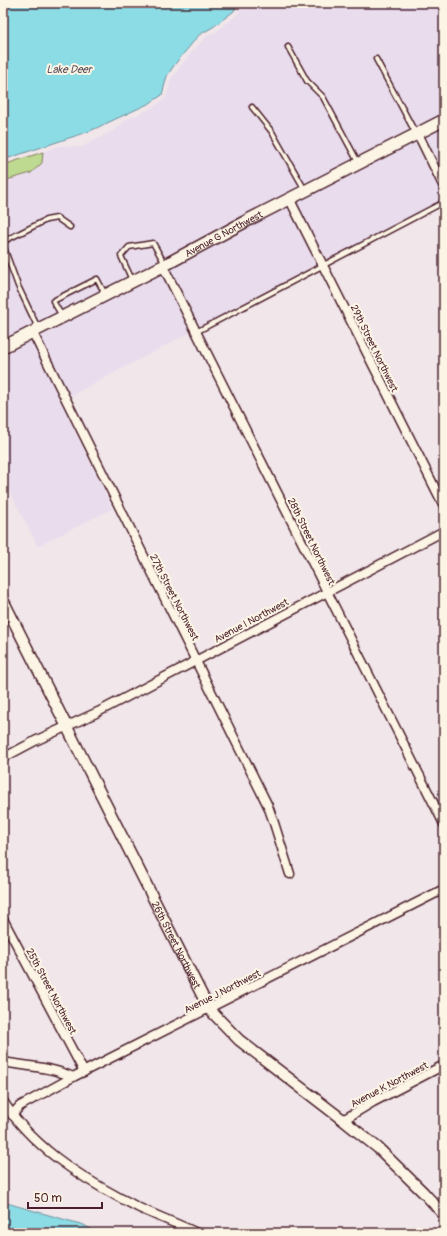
<svg xmlns="http://www.w3.org/2000/svg" width="447" height="1236" font-family="Pangolin,sans-serif">
  <rect width="100%" height="100%" fill="#f1e6ea"/>
  <filter id="ink" filterUnits="userSpaceOnUse"><feTurbulence type="fractalNoise" baseFrequency=".025" numOctaves="2"/><feDisplacementMap in="SourceGraphic" scale="8" xChannelSelector="R" yChannelSelector="G"/><feConvolveMatrix kernelMatrix="1 2 1 2 8 2 1 2 1" color-interpolation-filters="sRGB"/></filter>
  <g filter="url(#ink)">
    <g fill="#e9dced">
      <polygon points="243,3 444,3 444,113 291,191 160,260 3,341 3,181 31,173 42,163 43,152 59,146 82,147 113,131 126,120 152,108 166,98 171,79 191,53 207,36 216,32 237,15"/>
      <polygon points="444,127 444,176 425,137"/>
      <polygon points="415,141 440,191 439,203 327,261 296,201"/>
      <polygon points="287,206 318,266 200,328 170,268"/>
      <polygon points="161,273 191,332 70,396 40,336"/>
      <polygon points="31,340 104,491 112,509 38,546 3,479 3,354"/>
    </g>
    <polygon fill="#bed990" stroke="#847c5e" points="43,152 42,163 31,173 3,181 3,165"/>
    <g fill="#8bdce5" stroke="#71909b">
      <polygon points="3,3 238,3 234,11 213,27 199,35 175,64 167,76 162,95 150,103 90,131 3,160"/>
      <polygon points="3,1202 84,1225 97,1233 3,1233"/>
    </g>
    <g fill="none" stroke-linecap="round" stroke-linejoin="round">
      <defs>
        <g id="service">
          <polyline points="288,47 307,81 323,97 358,162"/>
          <polyline points="376,59 416,134"/>
          <polyline points="252,107 272,132 305,190"/>
          <polyline points="3,244 6,240 46,220 57,218 70,227"/>
          <polyline points="3,245 18,286 38,328"/>
          <polyline points="132,280 121,256 129,247 153,243 165,264"/>
          <polyline points="62,316 53,301 97,279 105,294"/>
          <polyline points="196,332 444,202"/>
        </g>
        <g id="minor">
          <polyline points="418,134 444,187"/>
          <polyline points="289,198 444,506"/>
          <polyline points="163,266 444,824"/>
          <polyline points="33,333 268,806 274,823 290,874"/>
          <polyline points="3,758 35,741 98,712 444,531"/>
          <polyline points="3,919 84,1072"/>
          <path d="M3,1062c23,4 48,5 70,15"/>
          <path d="M3,1101c28,44 74,74 119,98 7,3 14,8 22,11 18,8 36,15 53,23"/>
          <polyline points="12,1115 20,1106 73,1077 444,889"/>
          <polyline points="343,1120 373,1102 444,1065"/>
        </g>
        <g id="tertiary">
          <path id="s1" d="M3,600l206,409 30,31 104,80 35,28 46,45 20,22"/>
        </g>
        <g id="secondary">
          <path id="s2" d="M3,347l160,-81 87,-47 194,-99"/>
        </g>
      </defs>
      <use href="#service" stroke="#4a1f2b" stroke-width="7"/>
      <use href="#minor" stroke="#4a1f2b" stroke-width="11"/>
      <use href="#tertiary" stroke="#4a1f2b" stroke-width="13"/>
      <use href="#secondary" stroke="#4a1f2b" stroke-width="14"/>
      <use href="#service" stroke="#fcf5e5" stroke-width="4"/>
      <use href="#minor" stroke="#fcf5e5" stroke-width="8"/>
      <use href="#tertiary" stroke="#fcf5e5" stroke-width="10"/>
      <use href="#secondary" stroke="#fcf5e5" stroke-width="11"/>
    </g>
  </g>
  <g text-anchor="middle" stroke-width="4" stroke-linejoin="round" paint-order="stroke">
    <g font-size="10" fill="#4a1f2b" stroke="#fcf5e5">
      <text dy="4" stroke="none"><textPath href="#s2" startOffset="248">Avenue G Northwest</textPath></text>
      <text transform="translate(375 348) rotate(64)" y="4">29th Street Northwest</text>
      <text transform="translate(312 541) rotate(64)" y="4">28th Street Northwest</text>
      <text transform="translate(175 597) rotate(63)" y="4">27th Street Northwest</text>
      <text transform="translate(251 620) rotate(-28)" y="4">Avenue I Northwest</text>
      <text dy="4" stroke="none"><textPath href="#s1" startOffset="386">26th Street Northwest</textPath></text>
      <text transform="translate(52 991) rotate(62)" y="4">25th Street Northwest</text>
      <text transform="translate(222 991) rotate(-27)" y="4">Avenue J Northwest</text>
      <text transform="translate(389 1084) rotate(-28)" y="4">Avenue K Northwest</text>
    </g>
    <g font-size="11" font-style="italic" fill="#5a4e5a" stroke="#fcf5e5">
      <text x="69" y="73">Lake Deer</text>
    </g>
  </g>
  <rect width="447" height="1236" fill="none" stroke="#fcf5e5" stroke-width="16"/>
  <rect x="8" y="8" width="431" height="1220" fill="none" stroke="#4a1f2b" stroke-width="1.5" filter="url(#ink)"/>
  <path d="M28 1202v6h74v-6" fill="none" stroke="#4a1f2b" stroke-width="2"/>
  <text x="34" y="1202" font-size="12" fill="#4a1f2b" stroke="#fcf5e5" stroke-width="3" paint-order="stroke">50 m</text>
</svg>
